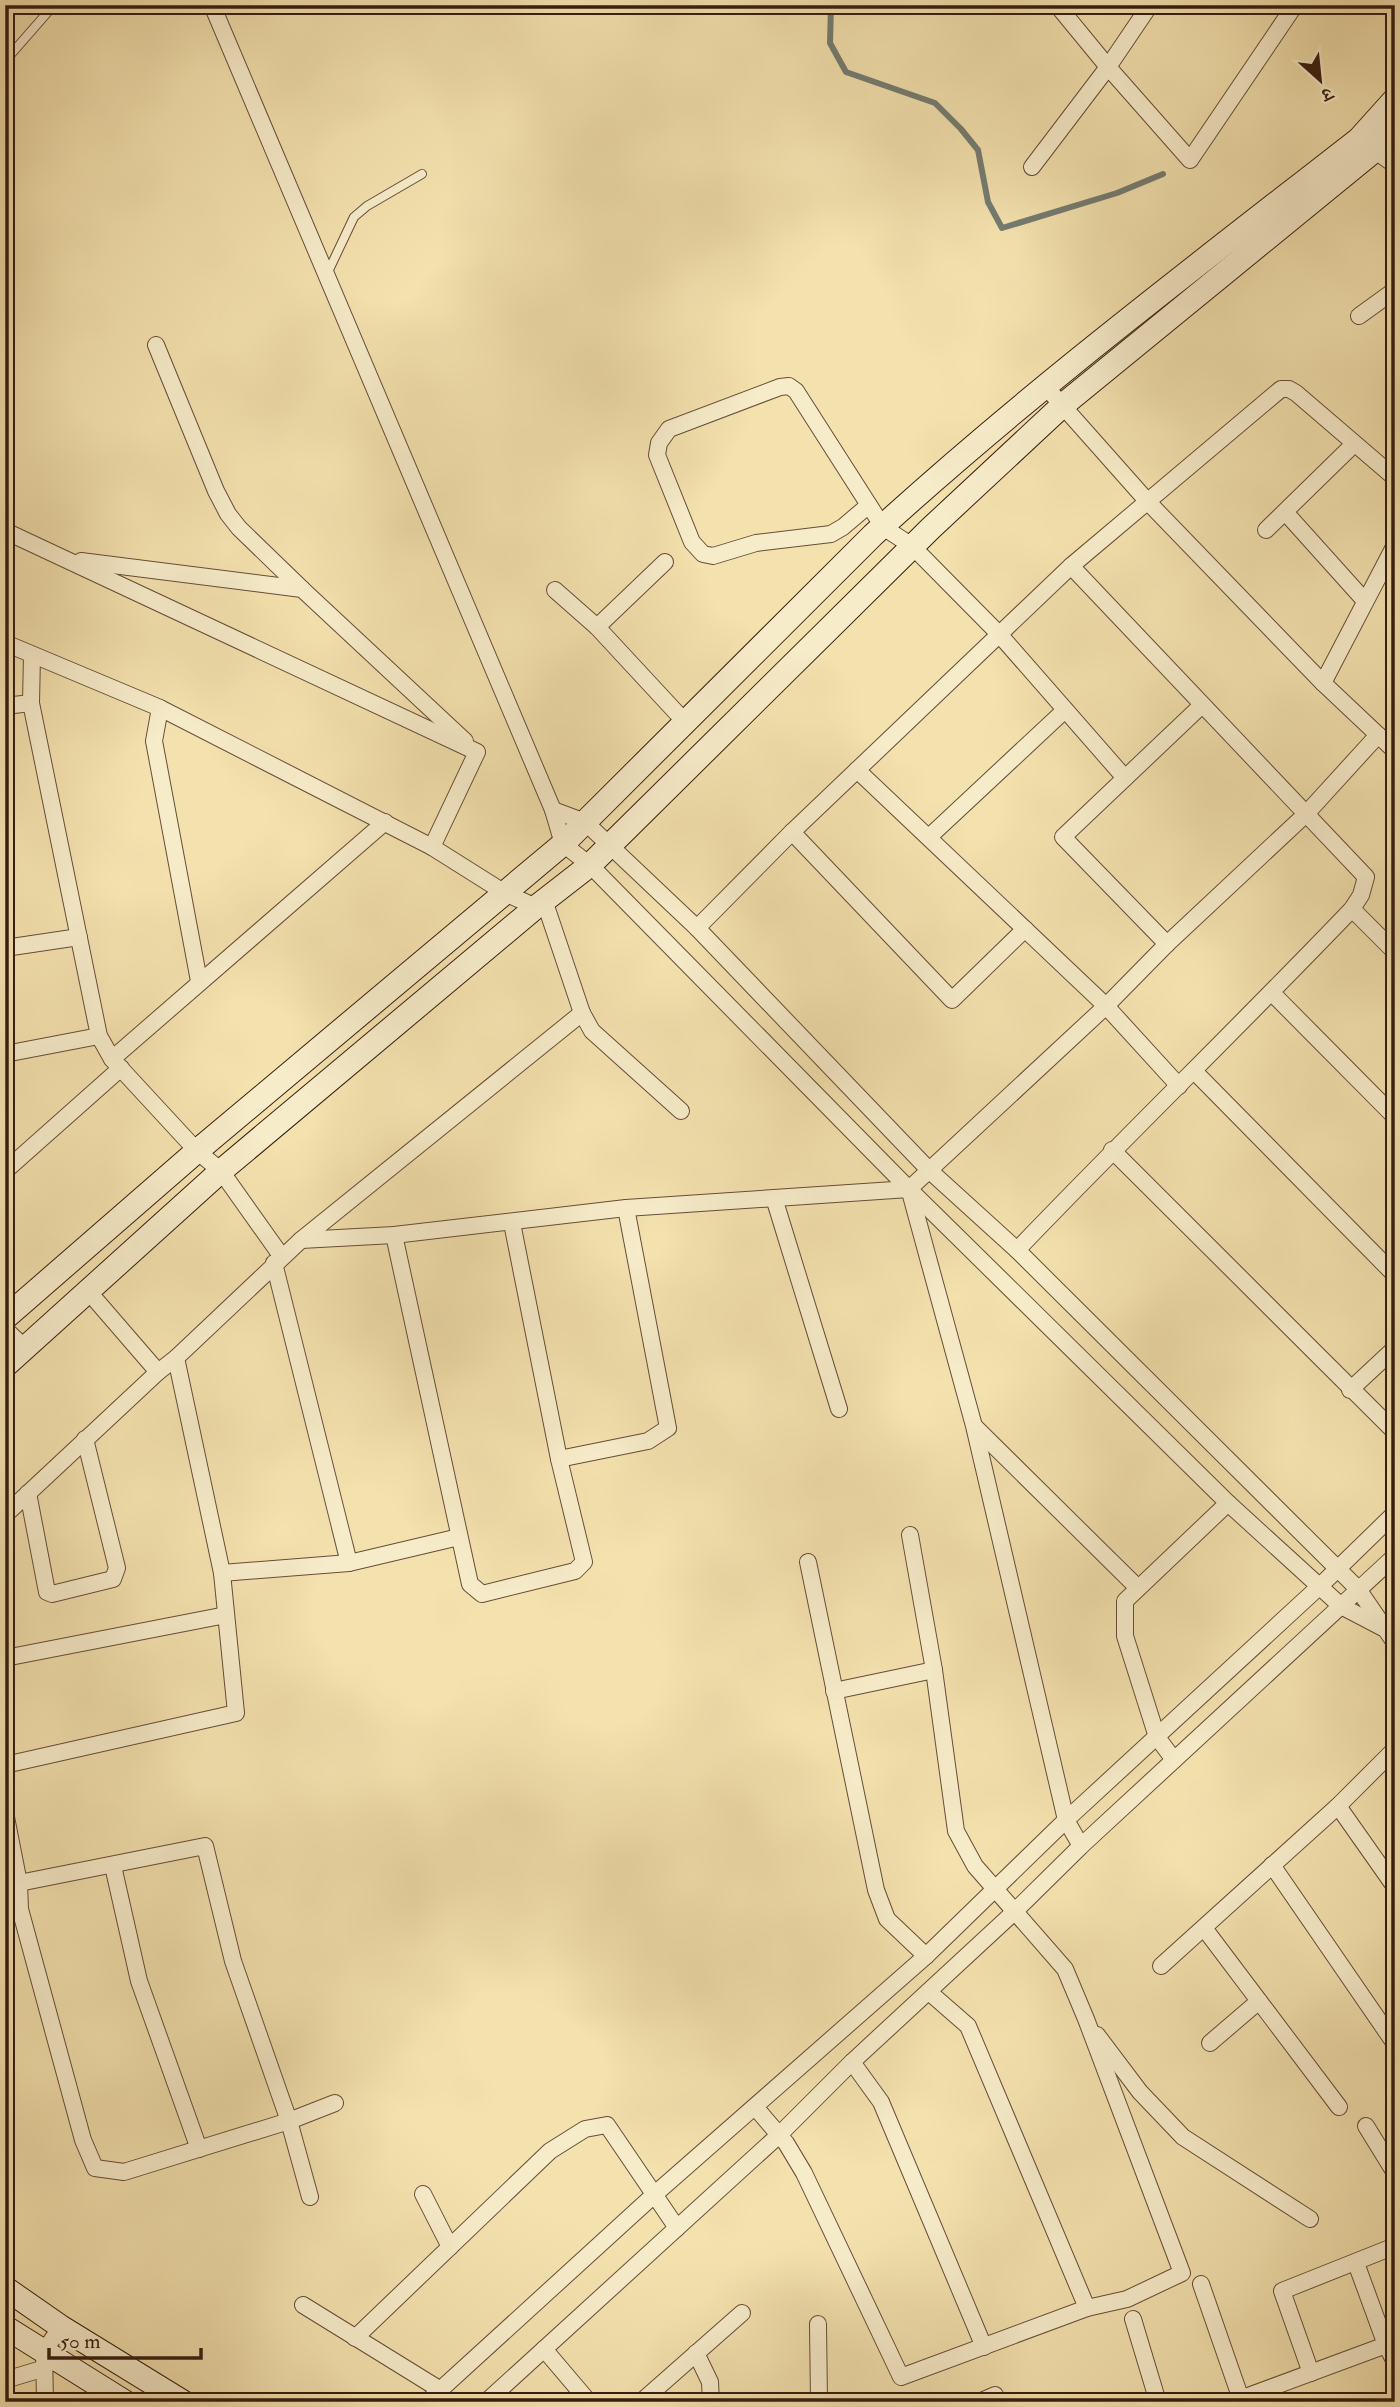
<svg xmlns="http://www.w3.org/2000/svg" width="1400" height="2407" font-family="'IM FELL Double Pica','Noto Serif Devanagari',serif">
  <rect width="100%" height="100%" fill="#f3e1ae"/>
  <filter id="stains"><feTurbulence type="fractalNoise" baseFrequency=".00286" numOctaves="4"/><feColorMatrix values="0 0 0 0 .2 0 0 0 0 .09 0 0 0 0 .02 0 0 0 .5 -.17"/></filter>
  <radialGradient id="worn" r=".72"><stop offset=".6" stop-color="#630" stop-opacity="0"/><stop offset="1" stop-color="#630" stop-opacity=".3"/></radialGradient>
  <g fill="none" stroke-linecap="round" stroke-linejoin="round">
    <polyline stroke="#747c71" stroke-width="6" points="831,5 830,43 846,72 935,103 961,129 978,150 988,202 1002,228 1117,193 1163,174"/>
    <defs>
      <g id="lane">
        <polyline points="5,61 54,5"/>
        <polyline points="327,274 354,217 367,206 422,174"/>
      </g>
      <g id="street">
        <polyline points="212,5 553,810 563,844 590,865 909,1189 1228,1503 1341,1606 1383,1628"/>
        <polyline points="1057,5 1108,67 1190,160 1295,5"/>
        <polyline points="1367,145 1395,165"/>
        <polyline points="1032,167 1108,67 1150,5"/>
        <polyline points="1359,316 1395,290"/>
        <polyline points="156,345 216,491 228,514 239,528 302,589"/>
        <polyline points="1046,387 1148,502 1323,683 1395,751"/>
        <polyline points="869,505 843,527 831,534 756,543 713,556 703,554 692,542 657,455 659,443 669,429 780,387 789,386 796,391 883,527 912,546 999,634 1125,778"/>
        <polyline points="1285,512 1365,601"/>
        <polyline points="1266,530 1354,444"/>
        <polyline points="5,531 477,752 432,847"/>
        <polyline points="81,561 302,589 465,741"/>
        <polyline points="555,590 597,627 686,723"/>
        <polyline points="597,627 665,562"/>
        <polyline points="5,643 160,708 432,847 505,893 536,907"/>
        <polyline points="32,655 31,703 99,1036 112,1059 197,1151 221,1171 282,1257"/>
        <polyline points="1323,683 1395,545"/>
        <polyline points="5,706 31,703"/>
        <polyline points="160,708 154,741 199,981"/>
        <polyline points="857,770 1106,1006 1179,1086"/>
        <polyline points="553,810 585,822 697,928 930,1171 1017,1250 1358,1589 1395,1643"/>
        <polyline points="792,832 952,1000 1025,929"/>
        <polyline points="929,837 1065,710"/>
        <polyline points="544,900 582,1013 592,1031 681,1111"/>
        <polyline points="1352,909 1395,952"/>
        <polyline points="697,928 792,832 1071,566 1281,389 1289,389 1296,393 1395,478"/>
        <polyline points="1167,944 1063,837 1202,705"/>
        <polyline points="5,948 79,937"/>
        <polyline points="1272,993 1395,1117"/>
        <polyline points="5,1054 99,1036"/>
        <polyline points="112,1059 385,822"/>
        <polyline points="1194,1071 1395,1275"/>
        <polyline points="1112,1150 1395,1432"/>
        <polyline points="5,1171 121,1068"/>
        <polyline points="910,1192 974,1426 1066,1820 1081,1846"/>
        <polyline points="774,1198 839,1409"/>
        <polyline points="394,1235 470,1584 482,1594 575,1571 584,1562 559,1459 512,1223"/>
        <polyline points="301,1240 394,1235 626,1208 909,1189 1106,1006 1167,944 1306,814 1378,735"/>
        <path d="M1017,1250c110,-115 225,-226 335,-341l9,-14 5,-18 -295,-311"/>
        <polyline points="274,1263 349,1563"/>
        <polyline points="88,1291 158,1372"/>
        <polyline points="5,1329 25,1348"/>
        <polyline points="1350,1390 1395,1348"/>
        <polyline points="975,1427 1138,1588"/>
        <polyline points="559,1459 648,1441 668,1428 626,1208"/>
        <polyline points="28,1493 47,1592 52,1594 113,1579 117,1568 85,1439"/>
        <polyline points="5,1515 158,1372 176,1358 301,1240 582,1013"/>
        <polyline points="808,1562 876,1890 887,1919 926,1956"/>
        <polyline points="222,1573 349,1563 459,1537"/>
        <polyline points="5,1658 226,1615"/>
        <polyline points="834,1691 934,1670"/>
        <polyline points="1174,1760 1157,1737 1125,1636 1125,1601 1228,1503"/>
        <polyline points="5,1765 236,1713 222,1573 176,1358"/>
        <polyline points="1338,1806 1395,1887"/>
        <polyline points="5,1812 19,1883 20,1909 83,2140 95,2168 124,2172 289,2121 335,2103"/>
        <polyline points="1272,1865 1395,2044"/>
        <polyline points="113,1866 139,1981 199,2149"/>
        <polyline points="19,1883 205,1846 233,1961 289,2121 310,2197"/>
        <polyline points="1204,1928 1339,2107"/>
        <polyline points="1161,1966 1338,1806 1395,1749"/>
        <polyline points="929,1992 968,2026 1087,2308"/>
        <polyline points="1097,2035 1140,2092 1183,2137 1310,2219"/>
        <polyline points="1210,2043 1259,2001"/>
        <polyline points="852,2062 881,2102 984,2347"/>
        <polyline points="755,2107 786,2143 804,2173 901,2377 1087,2308 1127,2299 1182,2273 1086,2019 1065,1969 975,1866 956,1831 934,1670 910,1535"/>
        <polyline points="1366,2126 1395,2173"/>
        <polyline points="423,2194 450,2247"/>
        <polyline points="1356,2263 1386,2345 1395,2362"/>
        <polyline points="1201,2284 1242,2402"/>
        <polyline points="303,2305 439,2389 446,2402"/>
        <polyline points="1133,2319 1158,2402"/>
        <polyline points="818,2324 819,2402"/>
        <polyline points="355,2338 550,2151 585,2129 607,2125 677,2228"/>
        <polyline points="544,2349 589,2402"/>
        <polyline points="696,2353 710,2382 711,2402"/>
        <polyline points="1311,2373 1282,2291 1395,2246"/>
        <polyline points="5,2380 45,2368"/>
        <polyline points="45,2402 44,2351 61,2327"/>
        <polyline points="427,2402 655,2194 926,1956 1066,1820 1321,1585 1395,1513"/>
        <polyline points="486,2402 779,2135 852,2062 1013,1913 1081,1846 1395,1556"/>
        <polyline points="641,2402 742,2313"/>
        <polyline points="979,2402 995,2395 998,2402"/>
        <polyline points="1232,2402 1386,2345"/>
      </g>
      <g id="secondary">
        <path d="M5,1318l192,-167 366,-307 310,-309c154,-141 322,-268 486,-396l36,-40"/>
        <polyline points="5,1366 221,1171 536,907 590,865 931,528 1063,405 1375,150 1395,127"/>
        <polyline points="5,2288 61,2327 183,2402"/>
        <polyline points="5,2327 125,2402"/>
      </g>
    </defs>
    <use href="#lane" stroke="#664d37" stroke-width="10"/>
    <use href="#street" stroke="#664d37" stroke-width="18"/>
    <use href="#secondary" stroke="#371c0f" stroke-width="25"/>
    <use href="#lane" stroke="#f7ecca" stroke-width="8"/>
    <use href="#street" stroke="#f7ecca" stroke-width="16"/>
    <use href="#secondary" stroke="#f7ecca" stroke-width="23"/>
  </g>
  <rect width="1400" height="2407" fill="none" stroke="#f3e1ae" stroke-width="28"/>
  <rect x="7" y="7" width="1386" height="2393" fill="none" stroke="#371c0f" stroke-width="3.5"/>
  <rect x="14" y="14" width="1372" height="2379" fill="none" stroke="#371c0f" stroke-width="2"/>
  <g transform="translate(1320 80) rotate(153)" stroke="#f7ecca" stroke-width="5" paint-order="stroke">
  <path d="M0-5L12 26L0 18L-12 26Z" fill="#371c0f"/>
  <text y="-10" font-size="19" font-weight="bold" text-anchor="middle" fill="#371c0f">उ</text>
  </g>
  <path d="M49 2348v10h152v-10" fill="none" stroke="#371c0f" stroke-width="3.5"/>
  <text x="60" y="2348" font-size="21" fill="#371c0f" stroke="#f7ecca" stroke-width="5" paint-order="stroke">50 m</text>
  <rect width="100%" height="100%" filter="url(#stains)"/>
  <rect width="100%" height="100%" fill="url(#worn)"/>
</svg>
